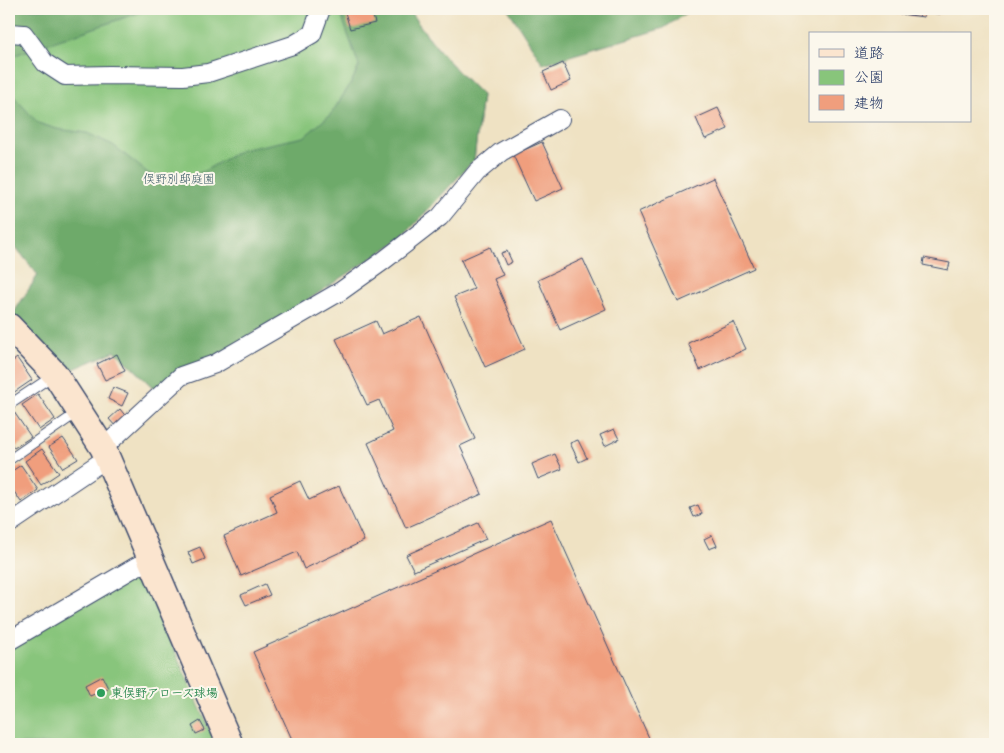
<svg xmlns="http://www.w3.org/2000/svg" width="1004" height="753" font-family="Mali,'Klee One',sans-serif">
  <rect width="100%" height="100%" fill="#fbf7ec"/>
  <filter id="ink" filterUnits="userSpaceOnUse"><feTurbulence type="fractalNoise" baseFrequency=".02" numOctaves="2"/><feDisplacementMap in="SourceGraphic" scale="10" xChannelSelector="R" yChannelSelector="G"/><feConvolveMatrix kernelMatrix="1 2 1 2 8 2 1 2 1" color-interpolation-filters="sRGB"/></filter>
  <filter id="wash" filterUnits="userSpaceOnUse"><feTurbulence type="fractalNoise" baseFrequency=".0096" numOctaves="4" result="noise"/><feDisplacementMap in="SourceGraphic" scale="20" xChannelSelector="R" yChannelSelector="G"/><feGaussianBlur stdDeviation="1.12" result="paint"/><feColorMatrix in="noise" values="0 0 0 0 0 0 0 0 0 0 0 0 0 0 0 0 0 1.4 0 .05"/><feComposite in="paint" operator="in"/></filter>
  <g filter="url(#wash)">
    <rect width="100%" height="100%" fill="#efe2c3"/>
    <g fill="#88c57b" stroke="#527a6c">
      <path d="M9,9h399c22,32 46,60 74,86l-8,65 -316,231 -43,-40 -46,20 -56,-57 25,-39 -27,-34 -2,-5z"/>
      <polygon points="137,566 216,744 9,744 9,641"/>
    </g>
    <g fill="#6eaa6b" stroke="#446c64">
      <polygon points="9,9 150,9 9,57"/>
      <path d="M339,9h69c22,32 46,60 74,86l-8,65 -73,79 -107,70 -136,82 -43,-40 -46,20 -56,-57 25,-39 -27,-34 -2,-5v-145l29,32 19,6 30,4 26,12 35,28 25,10 31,-12 37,-21 63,-13 27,-23 20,-31 8,-17z"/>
      <polygon points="508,9 692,9 664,28 543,64"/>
    </g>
    <g id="blocks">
      <g fill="#f09e7d">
        <polygon points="344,9 371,9 375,23 350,29"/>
        <polygon points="876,9 925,9 924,17 875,11"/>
        <polygon points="928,9 941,9 940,14 928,13"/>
        <polygon points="563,63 571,81 551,90 543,72"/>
        <polygon points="718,108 728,129 705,139 696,118"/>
        <polygon points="542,142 563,188 534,201 513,155"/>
        <polygon points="713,178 754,268 678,302 638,212"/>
        <polygon points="490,247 503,275 494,279 525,349 485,367 454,297 474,289 461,260"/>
        <polygon points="507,251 512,262 506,265 501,253"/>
        <polygon points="924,258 950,263 948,270 923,265"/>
        <polygon points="583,259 606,309 560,330 538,280"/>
        <polygon points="421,317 475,439 460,446 482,494 406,528 368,443 393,431 379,400 367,405 336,339 376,321 382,334"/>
        <polygon points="733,322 746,349 700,370 688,343"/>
        <polygon points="117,354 125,371 105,380 97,364"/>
        <polygon points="17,358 32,380 13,393 9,386 9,364"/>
        <polygon points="113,387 128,393 122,406 108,399"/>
        <polygon points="994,393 995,393 995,426 991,426"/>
        <polygon points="38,394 55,419 39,430 22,405"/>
        <polygon points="120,409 127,418 116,427 109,419"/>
        <polygon points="14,412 31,437 14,448 9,440 9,416"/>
        <polygon points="614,429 619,439 605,446 600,435"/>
        <polygon points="63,438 78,459 63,468 49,447"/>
        <polygon points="578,440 587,458 579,462 570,443"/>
        <polygon points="42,449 59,473 41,485 25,461"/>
        <polygon points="555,454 562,469 538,479 532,464"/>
        <polygon points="21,465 38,490 21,502 9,484 9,473"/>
        <polygon points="300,481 309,500 339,486 364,541 304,569 297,552 241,576 224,536 277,512 270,495"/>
        <polygon points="698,505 702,514 694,517 690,508"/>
        <polygon points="551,519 650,740 640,744 294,744 253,652"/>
        <polygon points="478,523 486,539 414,571 406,555"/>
        <polygon points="712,535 717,546 709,549 704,539"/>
        <polygon points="200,547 205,559 193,564 188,552"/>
        <polygon points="265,584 270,595 246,605 241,595"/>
        <polygon points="102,676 108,688 90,696 85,685"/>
        <polygon points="200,721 205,730 196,734 192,726"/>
      </g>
    </g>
  </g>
  <g filter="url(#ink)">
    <use href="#blocks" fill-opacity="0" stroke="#3b4a6d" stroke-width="1"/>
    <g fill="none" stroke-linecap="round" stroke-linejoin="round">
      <defs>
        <g id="lane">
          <polyline points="9,405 54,375"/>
          <polyline points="9,460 78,412"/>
        </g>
        <g id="street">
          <polyline points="9,33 24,34 45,63 65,76 109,75 183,76 208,73 293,45 312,34 321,9"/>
          <polyline points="103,448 181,376 215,364 341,291 383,261 440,217 477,172 501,152 560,119"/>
          <polyline points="9,524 107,458"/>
          <polyline points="9,641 137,566 151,563"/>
        </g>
        <polyline id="secondary" points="9,326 55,374 103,448 230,744"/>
      </defs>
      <use href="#lane" stroke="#3b4a6d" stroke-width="11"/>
      <use href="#street" stroke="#3b4a6d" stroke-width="20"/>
      <use href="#secondary" stroke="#3b4a6d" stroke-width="28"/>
      <use href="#lane" stroke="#fff" stroke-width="9"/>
      <use href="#street" stroke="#fff" stroke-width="18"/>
      <use href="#secondary" stroke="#fbe5cf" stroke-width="25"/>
    </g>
  </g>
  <circle fill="#2e9e5b" stroke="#fbf7ec" stroke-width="2" cx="101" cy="693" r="5"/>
  <g text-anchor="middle" stroke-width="4" stroke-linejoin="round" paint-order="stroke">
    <g font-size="12" fill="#3c5c67" stroke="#fbf7ec">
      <text x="179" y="183">俣野別邸庭園</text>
    </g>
    <g font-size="12" font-weight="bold" fill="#27864d" stroke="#fbf7ec" text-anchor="start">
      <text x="111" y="697">東俣野アローズ球場</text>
    </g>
  </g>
  <rect width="1004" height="753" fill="none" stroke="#fbf7ec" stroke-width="30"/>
  <rect x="809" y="32" width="162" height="90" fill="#fbf7ec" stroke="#a1a7b3"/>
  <rect x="819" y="49" width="25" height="8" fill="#fbe5cf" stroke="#a1a7b3"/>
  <text x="854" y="58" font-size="15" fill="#1b2f5e">道路</text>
  <rect x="819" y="70" width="25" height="15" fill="#88c57b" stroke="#a1a7b3"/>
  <text x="854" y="82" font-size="15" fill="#1b2f5e">公園</text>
  <rect x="819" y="95" width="25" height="15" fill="#f09e7d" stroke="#a1a7b3"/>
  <text x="854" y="108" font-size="15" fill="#1b2f5e">建物</text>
</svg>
